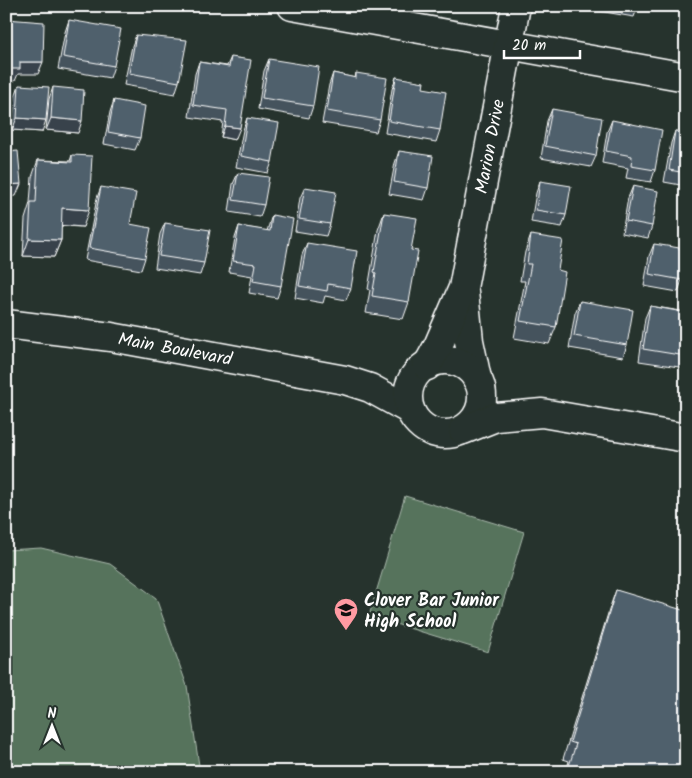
<svg xmlns="http://www.w3.org/2000/svg" width="692" height="778" font-family="Kalam,sans-serif">
  <rect width="100%" height="100%" fill="#26332d"/>
  <filter id="ink" filterUnits="userSpaceOnUse"><feTurbulence type="fractalNoise" baseFrequency=".02" numOctaves="2"/><feDisplacementMap in="SourceGraphic" scale="10" xChannelSelector="R" yChannelSelector="G"/><feConvolveMatrix kernelMatrix="1 2 1 2 8 2 1 2 1" color-interpolation-filters="sRGB"/></filter>
  <g filter="url(#ink)">
    <g fill="#56735b" stroke="#aab9ad">
      <polygon points="405,496 524,532 488,652 369,616"/>
      <polygon points="41,548 110,564 156,598 187,686 200,772 6,772 6,550"/>
    </g>
    <g fill="none" stroke-linecap="round" stroke-linejoin="round">
      <defs>
        <g id="minor">
          <polyline points="292,6 686,77"/>
          <polyline points="464,292 469,341 477,379"/>
          <path id="s1" d="M6,324l105,13 234,43 25,8 40,22"/>
          <circle cx="445" cy="397" r="37"/>
          <path id="s2" d="M427,366l11,-20 25,-58 53,-282"/>
          <polyline points="463,430 496,417 542,413 686,438"/>
        </g>
      </defs>
      <use href="#minor" stroke="#fff" stroke-width="31"/>
      <use href="#minor" stroke="#26332d" stroke-width="28"/>
    </g>
    <g fill="#44535d" stroke="#fff">
      <polygon points="582,6 638,6 634,17 581,8"/>
      <polygon points="69,20 114,66 110,78 58,69 65,32"/>
      <polygon points="136,35 179,82 175,94 124,85 132,46"/>
      <polygon points="231,57 235,140 221,137 223,122 189,117 195,74 199,62 227,66"/>
      <polygon points="269,59 313,106 309,118 258,109 264,71"/>
      <polygon points="333,73 355,78 356,73 380,120 376,132 322,123 329,85"/>
      <polygon points="396,77 423,88 440,130 436,142 385,133 392,89"/>
      <polygon points="19,85 42,132 12,130 15,97"/>
      <polygon points="53,87 78,133 46,130 49,99"/>
      <polygon points="114,100 140,138 135,150 104,144 110,112"/>
      <polygon points="552,109 596,156 591,167 541,158 547,121"/>
      <polygon points="247,118 272,162 268,173 236,167 243,130"/>
      <polygon points="612,120 655,170 651,182 626,178 628,168 602,163 607,132"/>
      <polygon points="675,131 686,132 686,186 664,182 671,143"/>
      <polygon points="399,151 428,188 424,200 389,194 395,163"/>
      <polygon points="72,155 83,227 61,226 61,240 54,257 23,256 25,219 30,203 32,177 38,160 70,161"/>
      <polygon points="238,173 264,205 260,217 229,212 233,184"/>
      <polygon points="540,181 566,215 562,227 531,222 536,193"/>
      <polygon points="633,186 652,226 648,238 622,233 628,198"/>
      <polygon points="101,187 130,224 145,258 141,270 85,260 97,198"/>
      <polygon points="305,187 330,224 326,236 295,231 300,198"/>
      <polygon points="384,213 411,250 409,302 403,319 366,313 370,290 368,289 378,230"/>
      <polygon points="272,215 281,286 277,298 249,293 252,276 229,272 235,238 239,226 267,231"/>
      <polygon points="165,223 204,263 200,275 155,268 160,234"/>
      <polygon points="531,235 558,270 556,327 549,344 514,338 525,281 520,281 525,252"/>
      <polygon points="307,243 351,288 346,300 325,296 323,303 295,298 302,255"/>
      <polygon points="654,244 682,280 678,292 644,286 649,256"/>
      <polygon points="685,299 686,368 639,361 645,318 650,306 681,311"/>
      <polygon points="580,301 627,345 623,357 569,348 575,313"/>
      <polygon points="616,590 685,619 686,772 566,772 569,761 563,759 610,607"/>
    </g>
    <g fill="#37434c" stroke="#fff">
      <polygon points="20,62 43,62 38,74 18,74 15,81 6,81 6,69"/>
      <polygon points="17,118 46,120 42,132 12,130"/>
      <polygon points="51,118 82,121 78,133 46,130"/>
      <polygon points="225,126 240,128 235,140 221,137"/>
      <polygon points="21,184 16,196 6,197 6,185"/>
      <polygon points="62,208 89,210 83,227 56,225"/>
      <polygon points="29,239 61,240 54,257 23,256"/>
    </g>
    <g fill="#4f606c" stroke="#fff">
      <polygon points="6,19 44,22 43,62 20,62 20,69 6,69"/>
      <polygon points="69,20 121,29 114,66 63,57"/>
      <polygon points="136,35 187,40 179,82 129,73"/>
      <polygon points="231,57 251,60 240,128 225,126 227,110 193,105 199,62 229,67"/>
      <polygon points="269,59 319,67 313,106 262,98"/>
      <polygon points="333,73 356,78 356,73 387,78 380,120 327,111"/>
      <polygon points="396,77 424,82 423,88 446,92 440,130 389,121"/>
      <polygon points="19,85 49,87 46,120 17,118"/>
      <polygon points="53,87 84,90 82,121 51,118"/>
      <polygon points="114,100 145,106 140,138 108,132"/>
      <polygon points="552,109 602,118 596,156 545,146"/>
      <polygon points="247,118 279,123 272,162 241,156"/>
      <polygon points="612,120 662,130 655,170 631,166 632,156 606,151"/>
      <polygon points="675,131 686,132 686,173 669,170"/>
      <polygon points="18,151 21,184 6,185 6,152"/>
      <polygon points="399,151 433,156 428,188 394,182"/>
      <polygon points="72,155 92,156 89,210 62,208 61,240 29,239 31,202 36,202 38,160 72,162"/>
      <polygon points="238,173 269,177 264,205 233,200"/>
      <polygon points="540,181 571,186 566,215 536,210"/>
      <polygon points="633,186 658,191 652,226 626,221"/>
      <polygon points="101,187 136,193 130,224 151,228 145,258 89,248"/>
      <polygon points="305,187 336,192 330,224 299,219"/>
      <polygon points="384,213 417,218 411,250 418,251 409,302 372,296 376,273 374,272"/>
      <polygon points="272,215 293,219 281,286 253,281 256,264 233,261 239,226 270,231"/>
      <polygon points="165,223 210,230 204,263 159,256"/>
      <polygon points="531,235 563,240 558,270 565,272 556,327 520,321 531,264 527,264"/>
      <polygon points="307,243 357,251 351,288 328,284 327,291 299,286"/>
      <polygon points="654,244 686,249 686,257 682,280 649,274"/>
      <polygon points="685,299 686,356 643,349 650,306 683,312"/>
      <polygon points="580,301 633,310 627,345 574,336"/>
      <polygon points="616,590 686,611 686,615 685,619 686,619 686,772 567,772 576,744 570,742"/>
    </g>
  </g>
  <defs>
    <symbol id="school-pin" viewBox="-11 -11 22 30"><path d="M0 17L-7.5 6A9.5 9.5 0 1 1 7.5 6Z" fill="#ff9aa2" stroke="#26332d"/><path d="M0-5L7-2L0 1L-7-2ZM-4 1L0 2.5L4 1V4Q0 6-4 4Z" fill="#111"/></symbol>
  </defs>
  <g fill-rule="evenodd">
    <use href="#school-pin" x="332" y="596" width="28" height="38"/>
  </g>
  <g text-anchor="middle" stroke-width="4.5" stroke-linejoin="round" paint-order="stroke">
    <g font-size="18" fill="#fff" stroke="#26332d">
      <text dy="6" stroke="none"><textPath href="#s2" startOffset="230">Marion Drive</textPath></text>
      <text dy="6" stroke="none"><textPath href="#s1" startOffset="171">Main Boulevard</textPath></text>
    </g>
    <g font-size="18" font-weight="bold" fill="#fff" stroke="#26332d" text-anchor="start">
      <text x="364" y="606">Clover Bar Junior<tspan x="364" dy="21">High School</tspan></text>
    </g>
  </g>
  <rect width="692" height="778" fill="none" stroke="#26332d" stroke-width="25"/>
  <rect x="12" y="12" width="667" height="753" fill="none" stroke="#fff" stroke-width="2" filter="url(#ink)"/>
  <g transform="translate(52 726)" stroke="#26332d" stroke-width="4" paint-order="stroke">
  <path d="M0-4L9 19L0 12L-9 19Z" fill="#ffffff"/>
  <text y="-8" font-size="14" font-weight="bold" text-anchor="middle" fill="#ffffff">N</text>
  </g>
  <path d="M504 50v8h76v-8" fill="none" stroke="#ffffff" stroke-width="2.5"/>
  <text x="512" y="50" font-size="15" fill="#ffffff" stroke="#26332d" stroke-width="4" paint-order="stroke">20 m</text>
</svg>
